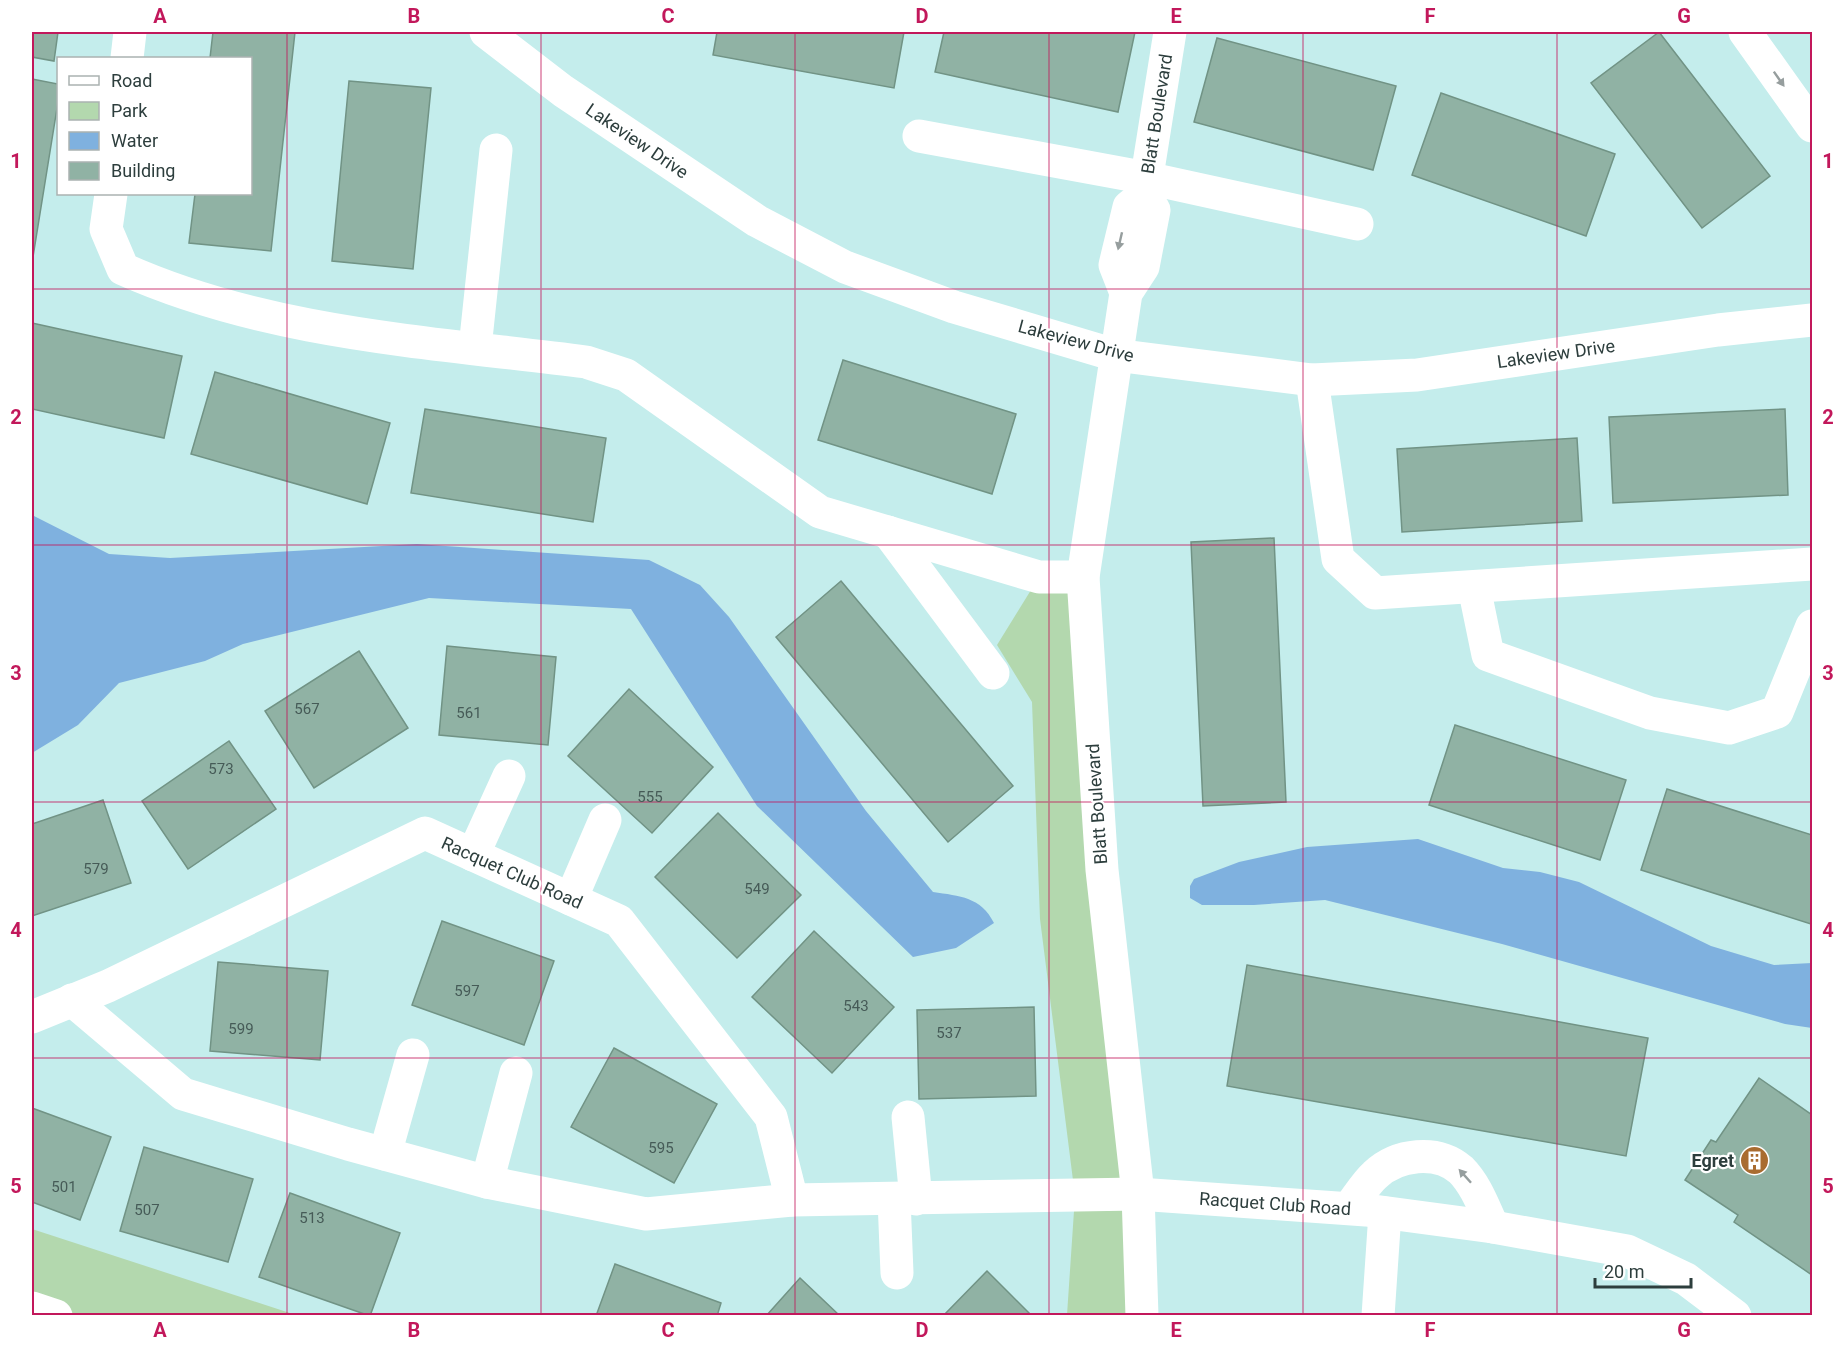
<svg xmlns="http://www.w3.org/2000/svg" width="1844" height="1347" font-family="Roboto,sans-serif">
  <rect width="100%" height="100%" fill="#c4edec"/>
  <g fill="#b3d8ae">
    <polygon points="1039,577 1083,577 1142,1315 1067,1315 1075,1196 1040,919 1032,702 997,645"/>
    <polygon points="32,1229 296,1315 32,1315"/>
  </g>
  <g fill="#7fb1df">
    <path d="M32,515l77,39 61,4 247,-14 232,16 51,25 29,32 137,194 67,81c27,4 48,5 61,31l-38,25 -43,9 -156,-151 -126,-197 -202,-11 -186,46 -38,17 -86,22 -41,42 -46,28z"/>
    <polygon points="1418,839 1503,868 1540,872 1579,882 1711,946 1774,965 1812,963 1812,1028 1785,1024 1502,944 1325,900 1254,905 1202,905 1190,898 1190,886 1194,879 1239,862 1307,847"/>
  </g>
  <g fill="#90b2a4" stroke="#719385" stroke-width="1.5">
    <polygon points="32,32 58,32 54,61 32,57"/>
    <polygon points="213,32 295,32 271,251 189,243 195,194 250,194 250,58 210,58"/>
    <polygon points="717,32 904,32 894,88 713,55"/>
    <polygon points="944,32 1135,32 1118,112 935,72"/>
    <polygon points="1659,32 1770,176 1702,228 1591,83"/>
    <polygon points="1217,38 1396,86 1373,170 1194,122"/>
    <polygon points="32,79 58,84 58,102 32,263"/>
    <polygon points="349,81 431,88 413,269 332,261"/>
    <polygon points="1441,93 1615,154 1586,236 1412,175"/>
    <polygon points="32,323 182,356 164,438 32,409"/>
    <polygon points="843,360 1016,414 992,494 818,440"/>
    <polygon points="215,372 390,423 367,504 191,454"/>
    <polygon points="425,409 606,438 593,522 411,493"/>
    <polygon points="1785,409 1788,495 1613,503 1609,417"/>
    <polygon points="1577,438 1582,521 1402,532 1397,449"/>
    <polygon points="1274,538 1286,802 1203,806 1191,542"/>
    <polygon points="841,581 1013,786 948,842 776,637"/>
    <polygon points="447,646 556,657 548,745 439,735"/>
    <polygon points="359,651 408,728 314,788 265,711"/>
    <polygon points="629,689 713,767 652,833 568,756"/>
    <polygon points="1455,725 1626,780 1600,860 1429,805"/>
    <polygon points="229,741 276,809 188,869 142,801"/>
    <polygon points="1667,789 1812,835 1811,924 1641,870"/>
    <polygon points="103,800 131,883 32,916 32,824"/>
    <polygon points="718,813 801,895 737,958 655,877"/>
    <polygon points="442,921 554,961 524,1045 412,1005"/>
    <polygon points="814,931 894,1007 832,1073 752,997"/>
    <polygon points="218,962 328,971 320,1060 210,1051"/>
    <polygon points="1247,965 1648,1038 1626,1156 1227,1086"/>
    <polygon points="1034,1007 1036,1096 919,1099 917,1010"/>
    <polygon points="614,1048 717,1104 674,1183 571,1127"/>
    <polygon points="1759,1078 1812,1115 1812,1275 1734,1222 1738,1215 1685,1180 1711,1140 1716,1142"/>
    <polygon points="32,1108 111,1137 80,1220 32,1202"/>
    <polygon points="144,1147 253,1179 228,1262 120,1231"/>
    <polygon points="290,1193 400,1233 370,1316 259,1277"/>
    <polygon points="615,1264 721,1303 717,1316 596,1316"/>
    <polygon points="987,1271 1032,1316 943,1316"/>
    <polygon points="800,1278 840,1316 766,1316"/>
  </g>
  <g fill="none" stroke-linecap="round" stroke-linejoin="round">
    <g stroke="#fff" stroke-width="33">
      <polyline points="486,32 563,91 757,221 845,267 954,307 1115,355 1312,380 1417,375 1718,330 1812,320"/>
      <polyline points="1745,32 1812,126"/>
      <polyline points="127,58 130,32"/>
      <polyline points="919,136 1147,178 1357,224"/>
      <path d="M111,194l-5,35 17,40c145,65 308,73 463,93l40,13 194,137 219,65h44"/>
      <polyline points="1126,293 1115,265 1129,207 1144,195 1170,32"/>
      <polyline points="475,348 496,150"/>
      <polyline points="1312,380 1338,559 1375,593 1812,564"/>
      <polyline points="888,532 993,673"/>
      <polyline points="1474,587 1488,655 1650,713 1729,728 1777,712 1812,626"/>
      <polyline points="473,855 509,776"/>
      <polyline points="571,899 605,820"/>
      <polyline points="72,1000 183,1094 348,1144 487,1182 646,1214 792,1200"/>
      <polyline points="32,1017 108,986 425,833 619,921 771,1117 792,1200 1138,1194 1366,1210 1493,1227 1627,1251 1686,1279 1735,1316"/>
      <polyline points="908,1117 916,1199"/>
      <polyline points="385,1154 413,1055"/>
      <polyline points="487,1182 516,1073"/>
      <polyline points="894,1199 897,1273"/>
      <path d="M1349,1208c8,-10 16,-24 26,-33 22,-21 62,-26 86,-5 15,15 23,38 32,57"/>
      <polyline points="32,1308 56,1316"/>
      <polyline points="1142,1316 1138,1194 1102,870 1083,577 1126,293 1143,267 1154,210 1144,195"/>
      <polyline points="1378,1316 1385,1213"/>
    </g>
  </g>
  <defs><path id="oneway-solid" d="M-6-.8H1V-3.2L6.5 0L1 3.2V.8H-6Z" transform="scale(1.5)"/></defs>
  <g fill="#969e9e">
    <use href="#oneway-solid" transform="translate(1779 79) rotate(55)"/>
    <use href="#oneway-solid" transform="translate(1120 241) rotate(103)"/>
    <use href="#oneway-solid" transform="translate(1465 1176) rotate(-132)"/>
  </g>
  <path fill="none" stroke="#c2185b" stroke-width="1.5" stroke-opacity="0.55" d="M287,32v1284M541,32v1284M795,32v1284M1049,32v1284M1303,32v1284M1557,32v1284M32,289h1780M32,545h1780M32,802h1780M32,1058h1780"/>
  <defs>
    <symbol id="building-disc" viewBox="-11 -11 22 22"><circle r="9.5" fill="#a96c30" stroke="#fff"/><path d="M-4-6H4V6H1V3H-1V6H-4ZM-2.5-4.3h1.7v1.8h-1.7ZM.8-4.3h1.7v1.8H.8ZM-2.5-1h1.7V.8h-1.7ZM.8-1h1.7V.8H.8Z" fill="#fff"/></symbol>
  </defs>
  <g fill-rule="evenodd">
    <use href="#building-disc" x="1738" y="1144" width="33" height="33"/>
  </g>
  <g text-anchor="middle" stroke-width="4.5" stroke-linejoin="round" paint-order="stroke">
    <g font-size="15" fill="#465b57">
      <text x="307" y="714">567</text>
      <text x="469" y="718">561</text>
      <text x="221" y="774">573</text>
      <text x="650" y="802">555</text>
      <text x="96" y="874">579</text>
      <text x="757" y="894">549</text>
      <text x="467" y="996">597</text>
      <text x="856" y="1011">543</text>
      <text x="241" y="1034">599</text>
      <text x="949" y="1038">537</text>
      <text x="661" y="1153">595</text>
      <text x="64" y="1192">501</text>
      <text x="147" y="1215">507</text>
      <text x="312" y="1223">513</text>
    </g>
    <g font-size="18" fill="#2d3e3d" stroke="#fff">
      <text transform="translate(1157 114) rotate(-81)" y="6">Blatt Boulevard</text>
      <text transform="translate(637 141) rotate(34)" y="6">Lakeview Drive</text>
      <text transform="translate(1076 341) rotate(15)" y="6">Lakeview Drive</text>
      <text transform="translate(1556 354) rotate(-8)" y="6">Lakeview Drive</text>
      <text transform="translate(1097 804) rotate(-94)" y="6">Blatt Boulevard</text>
      <text transform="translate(512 873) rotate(24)" y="6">Racquet Club Road</text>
      <text transform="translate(1275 1204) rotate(4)" y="6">Racquet Club Road</text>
    </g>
    <g font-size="18" font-weight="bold" fill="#2d3e3d" stroke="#fff" text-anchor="end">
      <text x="1734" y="1167">Egret</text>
    </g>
  </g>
  <rect width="1844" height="1347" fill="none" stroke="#ffffff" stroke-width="66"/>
  <rect x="57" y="57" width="195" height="138" fill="#ffffff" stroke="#abb2b1" stroke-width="1.5"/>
  <rect x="69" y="76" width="30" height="9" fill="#ffffff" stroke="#abb2b1" stroke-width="1.5"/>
  <text x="111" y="87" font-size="18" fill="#2d3e3d">Road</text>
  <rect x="69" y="102" width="30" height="18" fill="#b3d8ae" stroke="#abb2b1" stroke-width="1.5"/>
  <text x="111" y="117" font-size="18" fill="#2d3e3d">Park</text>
  <rect x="69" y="132" width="30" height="18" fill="#7fb1df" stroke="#abb2b1" stroke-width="1.5"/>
  <text x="111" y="147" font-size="18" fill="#2d3e3d">Water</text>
  <rect x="69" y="162" width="30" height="18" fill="#90b2a4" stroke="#abb2b1" stroke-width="1.5"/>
  <text x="111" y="177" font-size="18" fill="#2d3e3d">Building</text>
  <path d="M1595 1278v9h96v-9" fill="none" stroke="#2d3e3d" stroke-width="3"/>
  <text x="1604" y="1278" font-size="18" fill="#2d3e3d" stroke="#ffffff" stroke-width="4.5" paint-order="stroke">20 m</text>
  <rect x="33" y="33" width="1778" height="1281" fill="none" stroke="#c2185b" stroke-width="2"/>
  <g font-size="20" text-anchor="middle" font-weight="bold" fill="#c2185b">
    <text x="160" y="23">A</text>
    <text x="414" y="23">B</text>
    <text x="668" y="23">C</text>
    <text x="922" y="23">D</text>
    <text x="1176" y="23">E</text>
    <text x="1430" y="23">F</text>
    <text x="1684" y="23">G</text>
    <text x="16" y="168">1</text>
    <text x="1828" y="168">1</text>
    <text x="16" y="424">2</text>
    <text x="1828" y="424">2</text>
    <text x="16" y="680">3</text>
    <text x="1828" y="680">3</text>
    <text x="16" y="937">4</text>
    <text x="1828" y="937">4</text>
    <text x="16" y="1193">5</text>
    <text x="1828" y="1193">5</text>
    <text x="160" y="1337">A</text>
    <text x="414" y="1337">B</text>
    <text x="668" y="1337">C</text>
    <text x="922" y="1337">D</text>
    <text x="1176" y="1337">E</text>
    <text x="1430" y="1337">F</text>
    <text x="1684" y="1337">G</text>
  </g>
</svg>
